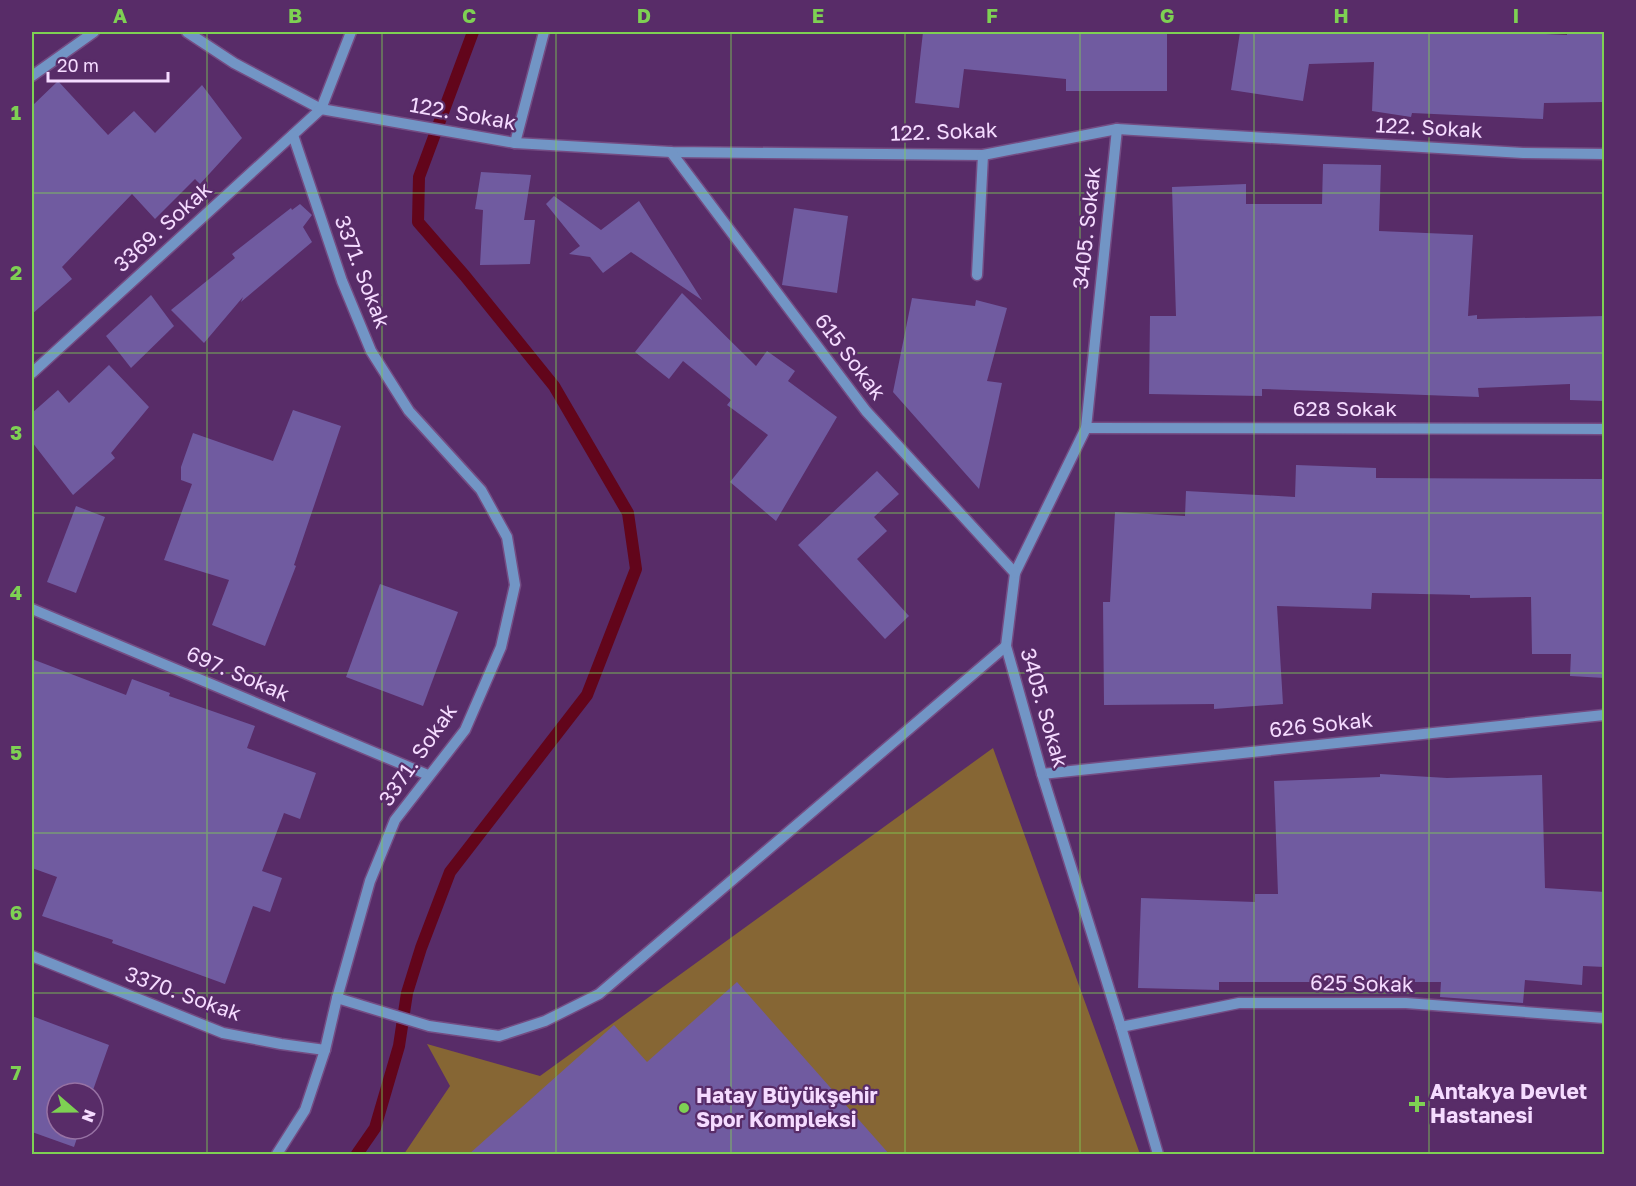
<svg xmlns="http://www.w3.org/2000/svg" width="1636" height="1186" font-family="'Golos Text',sans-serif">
  <rect width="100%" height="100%" fill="#582c68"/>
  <polygon fill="#866634" points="993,748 1140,1154 404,1154 450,1086 427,1044 540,1076"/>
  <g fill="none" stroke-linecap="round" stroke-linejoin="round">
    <polyline stroke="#62051b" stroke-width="12" points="357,1154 375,1128 399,1046 407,993 421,948 450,872 587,695 636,569 628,513 554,386 465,276 418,222 419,177 473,32"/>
  </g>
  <g fill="#705ba0">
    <polygon points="923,32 1167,32 1167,91 1066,91 1066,79 964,69 959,108 915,103"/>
    <polygon points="1240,32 1503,32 1567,35 1567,32 1605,32 1605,102 1544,103 1543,119 1412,113 1411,117 1372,111 1374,62 1309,64 1303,101 1231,90"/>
    <polygon points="58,81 108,135 134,111 155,133 202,85 242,138 200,184 195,179 155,219 132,194 62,267 72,279 32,314 32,106"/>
    <polygon points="1323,164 1381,165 1379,231 1473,235 1468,316 1477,315 1477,319 1605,316 1605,401 1570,400 1570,384 1478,388 1479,397 1262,389 1262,396 1149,394 1150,316 1176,316 1172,187 1246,184 1246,204 1322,204"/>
    <polygon points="481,172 531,175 524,220 535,220 530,264 480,265 483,210 475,209"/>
    <polygon points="554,196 601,230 639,201 702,300 631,252 603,273 590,257 569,254 580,246 546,204"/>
    <polygon points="300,204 312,215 303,227 312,242 241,302 243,297 204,343 171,310 235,258 232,254 291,208 292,210"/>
    <polygon points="794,208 848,216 837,293 782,285"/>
    <polygon points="682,293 756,366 767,351 795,371 788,381 837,417 776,521 730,482 768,435 727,405 731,400 683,361 669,379 635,352"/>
    <polygon points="151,295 174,326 131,368 106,336"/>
    <polygon points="912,298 975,306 976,300 1007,308 987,381 1002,383 979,489 893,392"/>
    <polygon points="109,365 149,407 111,453 115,458 73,495 32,442 32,413 58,390 69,403"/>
    <polygon points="293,410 341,426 294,565 296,566 265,646 212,625 229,580 164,560 192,484 181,480 181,467 193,433 273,461"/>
    <polygon points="1296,465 1376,468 1376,478 1605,479 1605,678 1570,676 1571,654 1532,654 1531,597 1470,598 1470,595 1372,593 1371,609 1277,606 1283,704 1214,709 1214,704 1104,705 1103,602 1110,602 1115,512 1185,516 1186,491 1295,497"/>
    <polygon points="877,471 899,494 874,517 887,531 857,559 909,616 885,639 798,545"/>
    <polygon points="76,506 105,517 76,593 47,582"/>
    <polygon points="380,584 458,612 423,706 346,677"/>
    <polygon points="32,659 126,695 132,679 170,693 169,696 255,726 247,748 316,773 300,819 284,813 262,871 282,878 270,912 253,906 225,984 112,943 113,940 42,916 57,877 32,868"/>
    <polygon points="1380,774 1447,778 1542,775 1545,888 1605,892 1605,967 1583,966 1582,985 1525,980 1523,1003 1440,997 1441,982 1219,982 1219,990 1138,988 1141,898 1255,902 1255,894 1278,894 1274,781 1380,777"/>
    <polygon points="737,982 890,1155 468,1155 614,1025 647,1062"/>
    <polygon points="32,1016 109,1045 92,1093 57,1093 57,1129 80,1129 74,1147 32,1132"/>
  </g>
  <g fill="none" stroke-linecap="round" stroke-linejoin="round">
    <defs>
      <g id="minor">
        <polyline points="187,32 234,63 321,109 515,143 671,152 983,155 1117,129 1523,153 1604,154"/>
        <polyline points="32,76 94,32"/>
        <polyline points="1117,129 1086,428 1015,573 1006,646 1042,774 1121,1027 1158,1154"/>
        <polyline points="515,143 544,32"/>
        <polyline points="671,152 866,411 1015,573"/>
        <polyline points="977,275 983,155"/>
        <polyline points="32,373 321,109 351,32"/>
        <polyline points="1086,428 1604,429"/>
        <polyline points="32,609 428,775"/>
        <polyline points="1042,774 1604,715"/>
        <polyline points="32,956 223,1033 281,1044 325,1050"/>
        <polyline points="337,998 429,1026 499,1036 545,1021 599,994 1006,646"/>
        <polyline points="1121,1027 1239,1003 1406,1003 1604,1018"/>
        <polyline points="277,1154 305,1110 325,1050 337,998 370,881 395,820 465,730 501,647 515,585 507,537 481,490 409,411 371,351 342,281 293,135"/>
      </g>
    </defs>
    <use href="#minor" stroke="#744c83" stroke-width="13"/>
    <use href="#minor" stroke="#7295c5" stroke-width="10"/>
  </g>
  <path fill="none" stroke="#7ed153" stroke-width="1.5" stroke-opacity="0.55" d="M207,32v1122M382,32v1122M556,32v1122M731,32v1122M905,32v1122M1080,32v1122M1254,32v1122M1429,32v1122M32,193h1572M32,353h1572M32,513h1572M32,673h1572M32,833h1572M32,993h1572"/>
  <g fill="#7ed153" stroke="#582c68" stroke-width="2">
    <path d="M1414 1095h6v6h6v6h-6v6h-6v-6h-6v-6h6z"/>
    <circle cx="684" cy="1108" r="6"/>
  </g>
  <g text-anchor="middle" stroke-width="4.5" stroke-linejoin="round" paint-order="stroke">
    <g font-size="21" fill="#f5dbff" stroke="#582c68">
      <text transform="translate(463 114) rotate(10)" y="7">122. Sokak</text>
      <text transform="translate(1429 128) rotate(3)" y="7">122. Sokak</text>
      <text transform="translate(944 132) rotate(-2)" y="7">122. Sokak</text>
      <text transform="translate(163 227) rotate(-42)" y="7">3369. Sokak</text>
      <text transform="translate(1087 228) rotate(-84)" y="7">3405. Sokak</text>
      <text transform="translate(362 272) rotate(69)" y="7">3371. Sokak</text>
      <text transform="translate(850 357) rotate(53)" y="7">615 Sokak</text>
      <text x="1345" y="416">628 Sokak</text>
      <text transform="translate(238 674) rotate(23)" y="7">697. Sokak</text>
      <text transform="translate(1044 708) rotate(74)" y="7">3405. Sokak</text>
      <text transform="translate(1321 725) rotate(-6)" y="7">626 Sokak</text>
      <text transform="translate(418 755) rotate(-55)" y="7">3371. Sokak</text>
      <text transform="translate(1362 984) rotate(1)" y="7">625 Sokak</text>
      <text transform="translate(183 994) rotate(20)" y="7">3370. Sokak</text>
    </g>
    <g font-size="21" font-weight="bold" fill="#f5dbff" stroke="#582c68" text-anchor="start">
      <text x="1430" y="1099">Antakya Devlet<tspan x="1430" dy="24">Hastanesi</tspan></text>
      <text x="696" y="1103">Hatay Büyükşehir<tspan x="696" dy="24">Spor Kompleksi</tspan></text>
    </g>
  </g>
  <rect width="1636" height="1186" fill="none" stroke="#582c68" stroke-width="66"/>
  <g transform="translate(75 1111) rotate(110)"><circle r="28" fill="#582c68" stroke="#9772a4" stroke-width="1.5"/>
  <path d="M0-4.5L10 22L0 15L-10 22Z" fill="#7ed153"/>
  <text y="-9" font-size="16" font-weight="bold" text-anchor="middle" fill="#f5dbff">N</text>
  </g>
  <path d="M48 72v9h120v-9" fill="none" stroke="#f5dbff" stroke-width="3"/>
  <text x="57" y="72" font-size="18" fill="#f5dbff" stroke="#582c68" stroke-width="4.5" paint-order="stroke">20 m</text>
  <rect x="33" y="33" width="1570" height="1120" fill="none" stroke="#7ed153" stroke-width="2"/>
  <g font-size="20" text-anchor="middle" font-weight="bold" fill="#7ed153">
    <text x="120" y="23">A</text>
    <text x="295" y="23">B</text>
    <text x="469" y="23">C</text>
    <text x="644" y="23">D</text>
    <text x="818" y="23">E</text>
    <text x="992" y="23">F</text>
    <text x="1167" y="23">G</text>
    <text x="1341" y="23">H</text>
    <text x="1516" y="23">I</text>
    <text x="16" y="120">1</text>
    <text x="16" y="280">2</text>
    <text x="16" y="440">3</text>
    <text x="16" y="600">4</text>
    <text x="16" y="760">5</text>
    <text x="16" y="920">6</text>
    <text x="16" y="1080">7</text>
  </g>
</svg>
